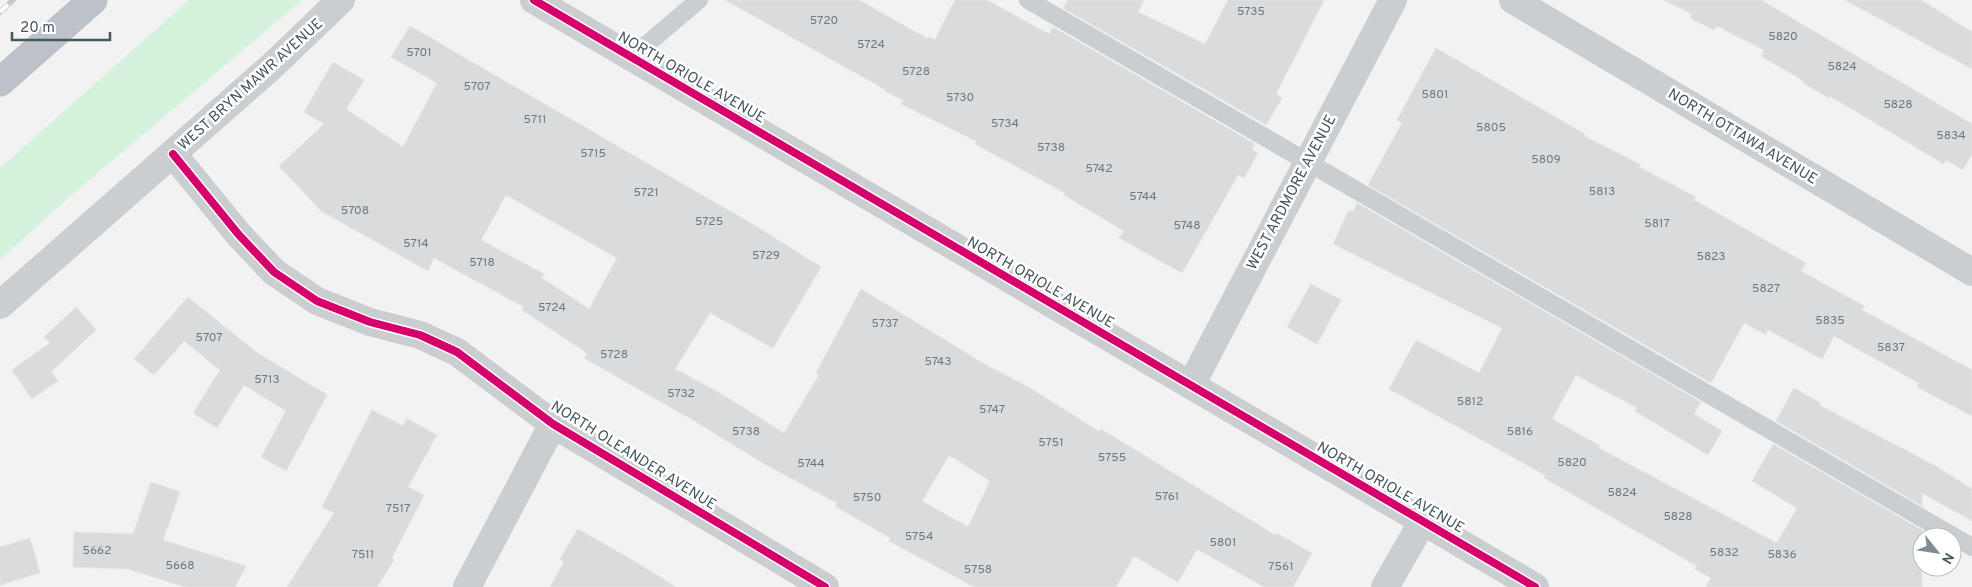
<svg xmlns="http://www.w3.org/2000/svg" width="1972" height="587" font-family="Overpass,sans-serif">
  <rect width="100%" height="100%" fill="#f2f2f2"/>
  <polygon fill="#d4f3dd" points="189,0 302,0 67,199 0,260 0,168"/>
  <g fill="#d9dbdc" stroke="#e3e4e5" fill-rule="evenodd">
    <polygon points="725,0 859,0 928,39 929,37 935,40 955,0 987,0 1049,34 1053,27 1255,144 1252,149 1258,153 1244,178 1238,175 1182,273 1119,238 1124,231 1064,195 1065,193 975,144 976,141 901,104 903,100 885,91 886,90"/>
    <polygon points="1068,0 1144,0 1138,12 1205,44 1228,0 1324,0 1276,94 1282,98 1266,125 1063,8"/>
    <polygon points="1664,0 1761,0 1972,124 1972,154 1963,170 1946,160 1944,164 1830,96 1829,98 1803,83 1804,81 1761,56 1764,50 1717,26 1714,30 1690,18 1692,14"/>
    <polygon points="1845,0 1921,0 1972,32 1972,69"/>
    <path d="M410,26l349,202 62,39 -48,81 -63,-35 -35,56 45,24 64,40 35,-58 -3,-2 45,-84 125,76 39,20 75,47 1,-3 174,106 1,-2 36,20 -19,34h-29l-67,-38 -19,33 -44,-26 -18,31h-142l-85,-46 1,-3 -55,-32 2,-3 -71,-38 -73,-45 -109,-62 3,-5 -65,-43 2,-3 -90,-49 -6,13 -107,-60 -42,-45 45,-42 -20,-12 29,-50 31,18 -18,29 57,38 34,-64 -46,-26zM506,195l111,63 -28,51 -47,-31 2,-4 -63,-34zM949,455l41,26 -22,46 -46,-26z"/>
    <polygon points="1436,48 1585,134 1584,136 1640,164 1639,167 1696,197 1694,200 1806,263 1801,271 1864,306 1862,310 1972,370 1972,416 1917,387 1919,383 1834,336 1822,359 1768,330 1766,335 1744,323 1711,383 1368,185 1402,123 1397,120"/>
    <polygon points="1357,203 1701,402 1694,414 1722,431 1708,455 1635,411 1637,408 1576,375 1552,419 1600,446 1599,448 1777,543 1797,508 1752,481 1773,444 1922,530 1922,587 1706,587 1711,578 1695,569 1697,566 1544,478 1545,475 1389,389 1416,340 1479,373 1502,328 1333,244 1349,210 1353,212"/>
    <polygon points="1311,284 1341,300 1317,344 1287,327"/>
    <polygon points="188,297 256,352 327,395 286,471 261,457 286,411 244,385 217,428 193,413 220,370 184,341 154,375 134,359"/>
    <polygon points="76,307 96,330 51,372 58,381 32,399 12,370 50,343 44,337"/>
    <polygon points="1794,388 1821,403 1819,405 1934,465 1972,489 1972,521 1922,493 1922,506 1776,421"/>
    <polygon points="372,410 403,426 407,419 437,435 408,487 424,495 392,558 394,560 377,587 287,587 334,513 322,507"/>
    <polygon points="151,482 180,492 163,540 246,566 235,587 185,587 128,569 73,567 74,532 133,534"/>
    <polygon points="578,529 639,564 676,587 550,587 564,562 560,559"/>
    <polygon points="30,538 40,573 0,585 0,547"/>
  </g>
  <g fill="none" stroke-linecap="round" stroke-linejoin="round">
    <defs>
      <polyline id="motorway" points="0,82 93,0"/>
    </defs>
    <use href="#motorway" stroke="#b6bdc2" stroke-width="29"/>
    <g stroke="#caced1" stroke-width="18">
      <polyline points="1028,0 1972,547"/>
      <polyline points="632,57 699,0"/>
    </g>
    <g stroke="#caced1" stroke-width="28">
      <polyline points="1513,0 1972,272"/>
      <polyline points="173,154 239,235 274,272 317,301 370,322 420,335 457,352 553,424 825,587"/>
      <polyline points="1191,385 1393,0"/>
      <polyline points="467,587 553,424"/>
      <polyline points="1385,587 1423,521"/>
    </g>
    <g stroke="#caced1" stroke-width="28">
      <polyline points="534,0 1535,587"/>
      <polyline points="0,305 271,67 341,0"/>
    </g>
    <use href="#motorway" stroke="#bcc2c8" stroke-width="28"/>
    <defs>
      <polyline id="rail" points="0,12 13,0"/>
    </defs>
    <use href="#rail" stroke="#c6c8cb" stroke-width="5.5"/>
    <use href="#rail" stroke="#fff" stroke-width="4" stroke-dasharray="11" stroke-linecap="butt"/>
    <defs>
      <g id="cycleway">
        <polyline points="534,0 1535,587"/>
        <polyline points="173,154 239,235 274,272 317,301 370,322 420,335 457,352 553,424 825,587"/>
      </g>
    </defs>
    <use href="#cycleway" stroke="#fff" stroke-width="11"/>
    <use href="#cycleway" stroke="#d6006c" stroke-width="8"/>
  </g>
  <g text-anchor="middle" stroke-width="5" stroke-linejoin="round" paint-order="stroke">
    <g font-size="12" fill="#6c7980">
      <text x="1251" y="15">5735</text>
      <text x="824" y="24">5720</text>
      <text x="1783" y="40">5820</text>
      <text x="871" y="48">5724</text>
      <text x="419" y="56">5701</text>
      <text x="1842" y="70">5824</text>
      <text x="916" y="75">5728</text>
      <text x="477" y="90">5707</text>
      <text x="1435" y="98">5801</text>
      <text x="960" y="101">5730</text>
      <text x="1898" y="108">5828</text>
      <text x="535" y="123">5711</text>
      <text x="1005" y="127">5734</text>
      <text x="1491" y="131">5805</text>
      <text x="1951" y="139">5834</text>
      <text x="1051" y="151">5738</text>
      <text x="593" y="157">5715</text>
      <text x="1546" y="163">5809</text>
      <text x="1099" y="172">5742</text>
      <text x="1602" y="195">5813</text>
      <text x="646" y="196">5721</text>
      <text x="1143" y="200">5744</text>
      <text x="355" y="214">5708</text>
      <text x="709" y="225">5725</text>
      <text x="1657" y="227">5817</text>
      <text x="1187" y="229">5748</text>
      <text x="416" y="247">5714</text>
      <text x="766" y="259">5729</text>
      <text x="1711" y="260">5823</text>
      <text x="482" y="266">5718</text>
      <text x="1766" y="292">5827</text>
      <text x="552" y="311">5724</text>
      <text x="1830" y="324">5835</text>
      <text x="885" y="327">5737</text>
      <text x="209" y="341">5707</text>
      <text x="1891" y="351">5837</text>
      <text x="614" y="358">5728</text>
      <text x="938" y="365">5743</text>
      <text x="267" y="383">5713</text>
      <text x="681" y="397">5732</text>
      <text x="1470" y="405">5812</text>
      <text x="992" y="413">5747</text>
      <text x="746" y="435">5738</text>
      <text x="1520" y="435">5816</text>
      <text x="1051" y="446">5751</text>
      <text x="1112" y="461">5755</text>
      <text x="1572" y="466">5820</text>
      <text x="811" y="467">5744</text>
      <text x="1622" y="496">5824</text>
      <text x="1167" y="500">5761</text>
      <text x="867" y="501">5750</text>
      <text x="398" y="512">7517</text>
      <text x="1678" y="520">5828</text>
      <text x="919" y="540">5754</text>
      <text x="1223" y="546">5801</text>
      <text x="97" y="554">5662</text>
      <text x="1724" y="556">5832</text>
      <text x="363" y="558">7511</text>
      <text x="1782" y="558">5836</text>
      <text x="180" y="569">5668</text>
      <text x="1281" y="570">7561</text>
      <text x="978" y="573">5758</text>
    </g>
    <g font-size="15" fill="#465760" stroke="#fff">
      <text transform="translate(692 77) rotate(30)" y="5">NORTH ORIOLE AVENUE</text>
      <text transform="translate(250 84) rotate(-42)" y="5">WEST BRYN MAWR AVENUE</text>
      <text transform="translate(1743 136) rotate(31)" y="5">NORTH OTTAWA AVENUE</text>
      <text transform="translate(1291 192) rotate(-62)" y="5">WEST ARDMORE AVENUE</text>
      <text transform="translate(1041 282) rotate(30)" y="5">NORTH ORIOLE AVENUE</text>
      <text transform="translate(634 455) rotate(32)" y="5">NORTH OLEANDER AVENUE</text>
      <text transform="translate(1391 487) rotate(30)" y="5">NORTH ORIOLE AVENUE</text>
    </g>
  </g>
  <g transform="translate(1937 552) rotate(120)"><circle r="24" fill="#ffffff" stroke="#b5bcbf"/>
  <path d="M0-4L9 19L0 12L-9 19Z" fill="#828d93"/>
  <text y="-8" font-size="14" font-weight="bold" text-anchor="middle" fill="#465760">N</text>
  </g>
  <path d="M12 32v8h98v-8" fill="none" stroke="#465760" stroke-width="2.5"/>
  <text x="20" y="32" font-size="15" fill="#465760" stroke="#ffffff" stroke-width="4" paint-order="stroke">20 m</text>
</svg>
